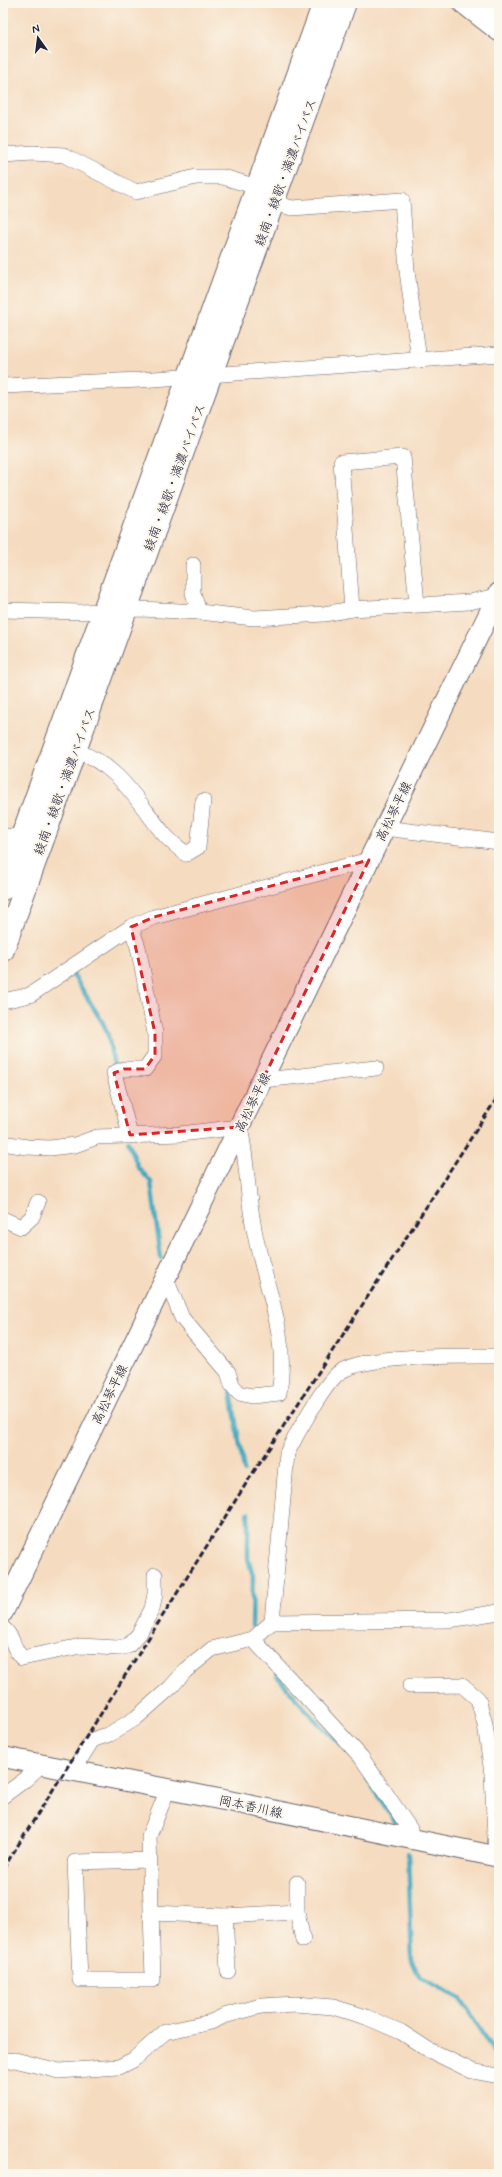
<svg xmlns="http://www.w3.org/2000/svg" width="502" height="2177" font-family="Mynerve,'Klee One',sans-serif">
  <rect width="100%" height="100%" fill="#fbf7ec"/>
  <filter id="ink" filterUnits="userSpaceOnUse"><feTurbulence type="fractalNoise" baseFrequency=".025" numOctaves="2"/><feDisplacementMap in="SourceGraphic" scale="8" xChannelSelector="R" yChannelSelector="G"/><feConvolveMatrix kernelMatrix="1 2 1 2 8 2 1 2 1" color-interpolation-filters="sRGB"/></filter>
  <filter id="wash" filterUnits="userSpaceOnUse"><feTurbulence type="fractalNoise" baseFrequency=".012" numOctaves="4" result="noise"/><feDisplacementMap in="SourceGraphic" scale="16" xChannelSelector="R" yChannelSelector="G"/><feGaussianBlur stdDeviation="0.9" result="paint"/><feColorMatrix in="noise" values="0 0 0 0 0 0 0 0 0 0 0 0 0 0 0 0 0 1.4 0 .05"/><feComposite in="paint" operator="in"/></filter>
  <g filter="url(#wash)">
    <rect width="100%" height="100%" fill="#f5dbbf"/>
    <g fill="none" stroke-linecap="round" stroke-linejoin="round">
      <g stroke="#40a8c0" stroke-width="4.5">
        <polyline points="72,973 103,1023 108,1035 114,1066"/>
        <polyline points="128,1141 138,1167 151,1182 161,1258"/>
        <polyline points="231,1392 244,1471"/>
        <polyline points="248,1513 248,1559 253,1576 252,1626"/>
        <polyline points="277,1676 314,1719 341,1745"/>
        <polyline points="367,1779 397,1825"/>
        <polyline points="408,1853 412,1962 420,1977 460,1999 496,2055 498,2072"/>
      </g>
    </g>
  </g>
  <g filter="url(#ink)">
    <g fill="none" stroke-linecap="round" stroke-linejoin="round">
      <defs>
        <g id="minor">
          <polyline points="3,155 33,153 64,155 136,192 196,177 223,177 257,187 274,203 292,208 402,200 407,271 419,360"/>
          <polyline points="3,386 140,380 499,354"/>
          <polyline points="193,565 193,593 199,612"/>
          <polyline points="352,609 341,462 403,457 417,604"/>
          <polyline points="3,610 81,612 141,609 199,612 254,618 324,614 352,609 469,602 497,596"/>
          <path d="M75,751c42,12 62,50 88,82 6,8 15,14 23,21l12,-7 5,-46"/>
          <polyline points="384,828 499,842"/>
          <polyline points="3,836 21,837"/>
          <polyline points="3,1001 30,995 131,927 154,917 369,860"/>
          <polyline points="263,1080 376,1068"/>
          <polyline points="130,1135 114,1073 124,1069 145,1069 155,1055 155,1033 138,947 131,927"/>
          <path d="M3,1143l24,4 23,1 25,-3 22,-8 83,-3 60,-7c7,32 7,64 13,96 9,59 37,108 26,170l-27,3 -13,-3 -7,-8 -4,-13 -46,-54 -16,-39"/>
          <polyline points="3,1219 21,1227 32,1217 38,1202"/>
          <polyline points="272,1622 449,1620 499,1612"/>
          <path d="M3,1628c12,10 8,19 19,30l59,-12 36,2 11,-2 11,-12 13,-25 3,-15v-19"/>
          <polyline points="253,1639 361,1757 410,1829 411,1839"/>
          <polyline points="410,1686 462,1685 478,1699 485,1724 492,1774 496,1857"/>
          <path d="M73,1771l19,-31 18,-6 26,-16 35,-31 14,-16 27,-22 41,-10 19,-17 15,-169c9,-18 38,-71 53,-81 25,-18 125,-16 159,-16"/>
          <polyline points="3,1796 26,1779 41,1765"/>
          <polyline points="149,1860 75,1862 80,1980 153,1980 149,1836 168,1789"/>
          <polyline points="297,1883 297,1912 303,1940"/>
          <polyline points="151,1913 225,1916 297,1912"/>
          <polyline points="225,1916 228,1971"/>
          <polyline points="3,2061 15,2060 59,2071 119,2067 133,2060 165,2032 211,2022 224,2016 261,2006 295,2004 333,2007 366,2017 401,2032 429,2050 472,2071 499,2076"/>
        </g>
        <g id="major">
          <polyline points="463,3 499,31"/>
          <polyline points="489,3 499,11"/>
          <polyline points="3,1612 499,593"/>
          <polyline points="3,1757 229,1801 499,1857"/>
        </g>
        <g id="highway">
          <polyline points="3,889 324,3"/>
          <polyline points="3,950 345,3"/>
        </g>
      </defs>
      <use href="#minor" stroke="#6c6369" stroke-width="16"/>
      <use href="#major" stroke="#6c6369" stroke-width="22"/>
      <use href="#highway" stroke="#6c6369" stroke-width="24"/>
      <use href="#minor" stroke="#fff" stroke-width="15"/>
      <use href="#major" stroke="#fff" stroke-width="20"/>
      <use href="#highway" stroke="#fff" stroke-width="22"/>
      <polyline stroke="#22223b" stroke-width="3" stroke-dasharray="6 3" stroke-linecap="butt" points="3,1869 249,1479 499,1095"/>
    </g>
  </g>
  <path fill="#d62828" fill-opacity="0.2" stroke="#d62828" stroke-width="3" stroke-dasharray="8 5" stroke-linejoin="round" d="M369,860l-129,267 -110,8 -16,-62 10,-4h21l10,-14v-22l-24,-106 23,-10z"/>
  <g text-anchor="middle" stroke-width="4" stroke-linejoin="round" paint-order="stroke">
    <g font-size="13" fill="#22223b" stroke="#fbf7ec">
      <text transform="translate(285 172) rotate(-70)" y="5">綾南・綾歌・満濃バイパス</text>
      <text transform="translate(174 477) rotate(-70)" y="5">綾南・綾歌・満濃バイパス</text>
      <text transform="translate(64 781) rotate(-70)" y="5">綾南・綾歌・満濃バイパス</text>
      <text transform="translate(393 811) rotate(-64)" y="5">高松琴平線</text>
      <text transform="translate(252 1102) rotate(-64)" y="5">高松琴平線</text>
      <text transform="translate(109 1394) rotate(-64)" y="5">高松琴平線</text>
      <text transform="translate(251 1806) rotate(12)" y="5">岡本香川線</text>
    </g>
  </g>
  <rect width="502" height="2177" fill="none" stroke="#fbf7ec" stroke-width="16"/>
  <g transform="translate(38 38) rotate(346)" stroke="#fbf7ec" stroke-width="3" paint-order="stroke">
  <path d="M0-3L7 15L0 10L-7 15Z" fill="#22223b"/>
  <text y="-6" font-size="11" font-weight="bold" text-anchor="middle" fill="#22223b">N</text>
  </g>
</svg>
